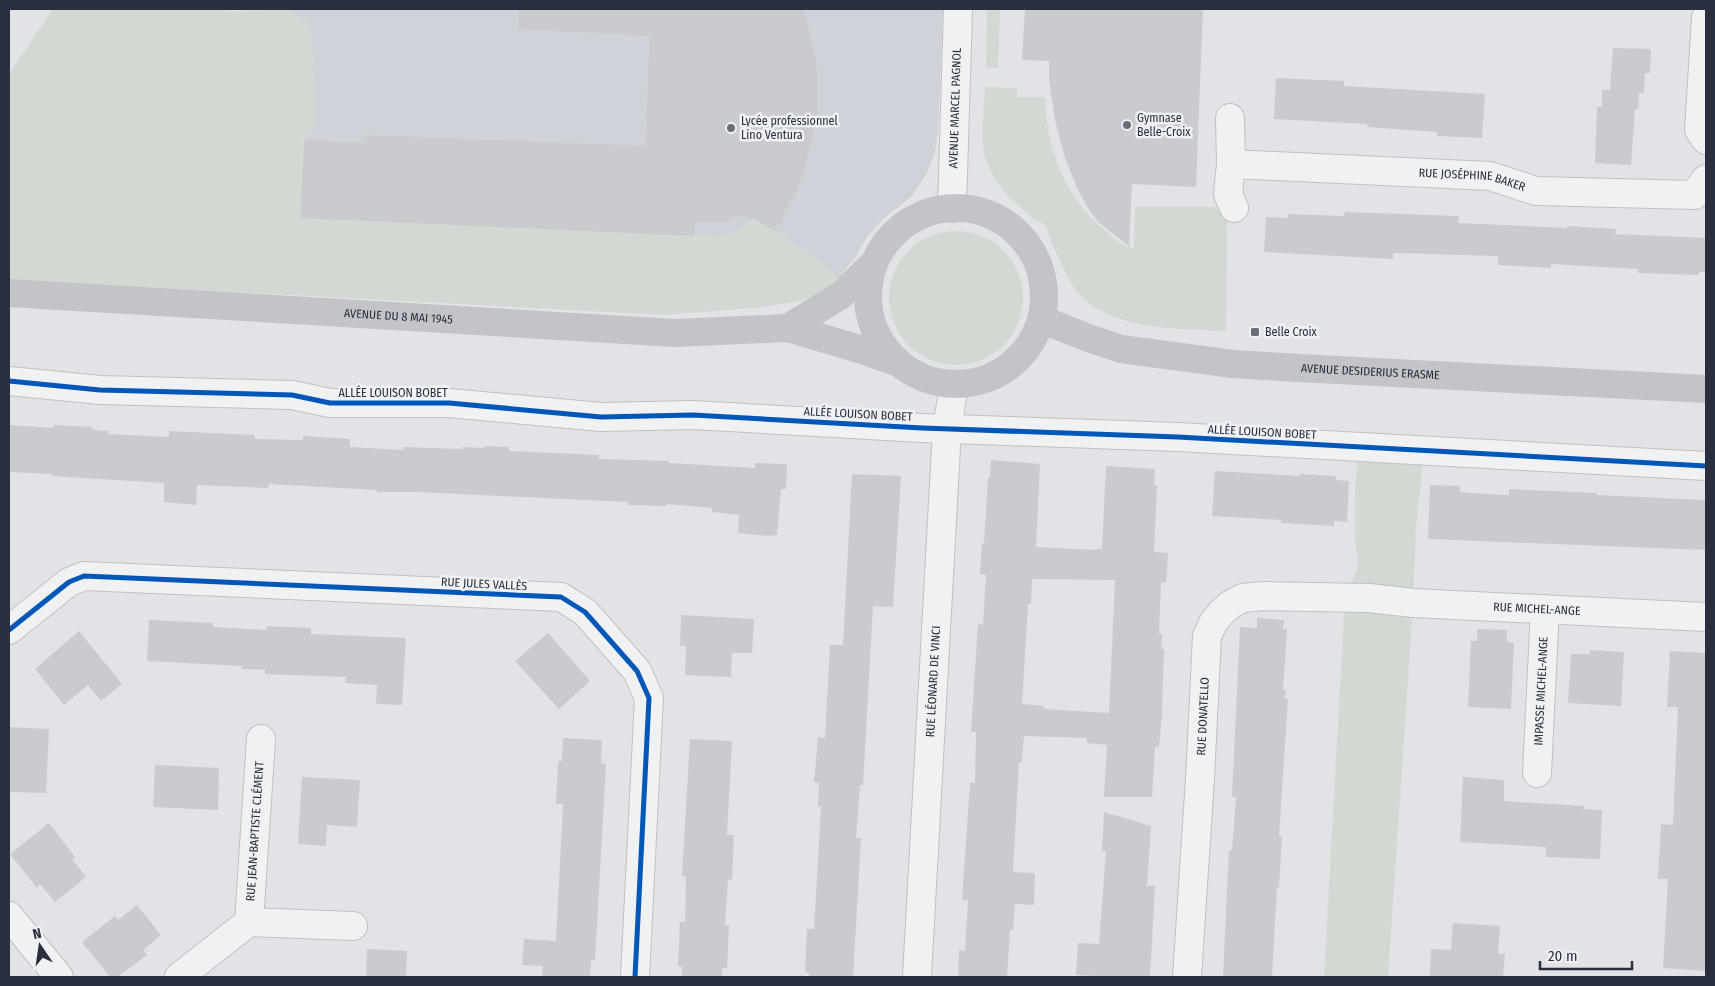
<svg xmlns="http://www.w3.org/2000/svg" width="1715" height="986" font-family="'Fira Sans Condensed',sans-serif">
  <rect width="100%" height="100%" fill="#e1e3e6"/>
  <polygon fill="#d0d2d9" points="287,9 943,9 938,132 935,152 927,173 911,197 882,220 866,238 855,258 838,279 819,260 756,219 751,220 734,234 715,236 300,218 304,140 316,122 311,27"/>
  <g fill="#d1d9d2">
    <polygon points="53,9 217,9 231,11 287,9 311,27 316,122 303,141 300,218 715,236 734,234 751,220 756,219 819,260 838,279 826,293 796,302 754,308 664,315 9,280 9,74"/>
    <polygon points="987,9 1000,9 998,68 986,67"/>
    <path d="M985,87l32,1v9h28c2,55 20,101 63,136 7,6 17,15 26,15l1,-42 81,1 1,3h10l-1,121c-47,-2 -123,0 -153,-45 -9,-14 -22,-44 -27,-60l-7,-5 -5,-2c-24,-20 -47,-40 -51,-74 -2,-19 2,-39 2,-58z"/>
    <circle cx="956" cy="298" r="67"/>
    <polygon points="1358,447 1424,451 1416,527 1413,603 1388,977 1324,977 1345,599 1357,570 1358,558 1355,539 1355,499"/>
  </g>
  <g fill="#c9cbce" fill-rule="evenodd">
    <polygon points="518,9 804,9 816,60 818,82 818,109 805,169 795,195 775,231 754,219 738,216 724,222 695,222 694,236 300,218 304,140 364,143 365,135 645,146 650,36 518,29"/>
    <polygon points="1025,9 1203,9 1196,187 1132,184 1129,246 1098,222 1088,208 1078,190 1065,158 1055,120 1049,80 1049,61 1022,60"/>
    <polygon points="1613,48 1651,49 1650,73 1645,73 1644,93 1639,93 1638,109 1635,109 1631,165 1595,163 1597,107 1602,107 1602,90 1610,90"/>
    <polygon points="1276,78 1344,81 1344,86 1485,94 1482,138 1437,136 1437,132 1367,127 1367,124 1274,119"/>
    <polygon points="1345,212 1459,216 1458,223 1567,228 1567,226 1616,229 1615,234 1706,238 1706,272 1699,272 1699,275 1638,273 1638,269 1551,264 1551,268 1498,265 1498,256 1393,253 1393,259 1264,252 1266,217 1288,218 1288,214 1344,216"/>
    <polygon points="9,425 54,428 54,425 92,427 92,430 109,431 108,434 169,437 169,431 254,435 255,439 303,440 303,436 350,439 350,447 403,450 403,447 462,449 462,447 484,448 484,446 509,447 509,451 599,455 599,459 669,461 669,463 755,468 755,463 787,464 786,489 781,489 777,535 769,536 738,533 739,515 712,512 712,508 667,504 666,506 628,505 628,502 417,492 377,492 377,490 269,484 268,488 197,485 196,505 164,502 164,483 52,476 52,474 9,472"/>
    <path d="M991,460l49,4 -4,83 59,3 1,-1h6l4,-83 49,3 -1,16h3l-3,67 14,1 -2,30 -5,-1 -2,52h3l-1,15h3l-2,66 -3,32h-4l-3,50h-48l3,-52 -20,-2v-5l-63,-2 -2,26h-3l-6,110 22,1 -1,32 -19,-1 -2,26h-3l-3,47h-49l1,-27 6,1 3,-51h-6l8,-117h5l1,-51h-5l7,-108 5,1 3,-50 -6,-1 2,-31 2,1 4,-66h2zM1032,579l83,1 -6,133 -65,-4v-3l-22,-2 6,-100h3z"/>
    <polygon points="1215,471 1300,476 1300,474 1336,476 1336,480 1349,481 1347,522 1334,521 1334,526 1281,523 1281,520 1212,516"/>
    <polygon points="852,474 901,476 893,607 873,606 863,785 860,785 856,838 861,838 853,977 809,977 809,973 805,972 807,929 814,929 821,807 818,807 819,783 814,782 818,737 825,738 830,645 843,645"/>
    <polygon points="1430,485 1460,486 1460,492 1486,494 1509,495 1509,489 1597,493 1597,495 1706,500 1706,550 1428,539"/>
    <polygon points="681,615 754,619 752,653 732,653 731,677 685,675 686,646 680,646"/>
    <polygon points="1257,618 1284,620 1283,629 1287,629 1283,690 1286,690 1285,699 1288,698 1279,836 1282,836 1279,888 1277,887 1272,977 1223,977 1229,850 1232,850 1236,797 1232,797 1240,627 1257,628"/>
    <polygon points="149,620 213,623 213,627 267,630 267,626 311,628 311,634 406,638 402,705 376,704 377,685 345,683 346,677 265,674 265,670 241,669 242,666 147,661"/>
    <polygon points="1477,629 1507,630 1507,642 1514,643 1511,709 1468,707 1471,641 1477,641"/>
    <polygon points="79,631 122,684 101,701 88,685 64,705 35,669"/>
    <polygon points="548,633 590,681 559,709 515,661"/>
    <polygon points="1590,650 1624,652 1621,706 1568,703 1571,654 1590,654"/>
    <polygon points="1670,651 1706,653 1706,971 1663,968 1668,879 1658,879 1661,824 1673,825 1678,707 1667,707"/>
    <polygon points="9,727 49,729 46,793 9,792"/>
    <polygon points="563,738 602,740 601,763 606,764 595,960 591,960 590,977 542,977 543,966 522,965 524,939 556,941 563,804 556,804 558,761 562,761"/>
    <polygon points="690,739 732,741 727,835 734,835 732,880 728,879 725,925 729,925 727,968 722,968 722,977 682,977 682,967 678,966 680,922 685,922 686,877 682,876"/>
    <polygon points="155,765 219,768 218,810 153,807"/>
    <polygon points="302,777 360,780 357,827 327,825 326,846 298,844"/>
    <polygon points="1463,777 1504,780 1504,801 1584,806 1583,809 1602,810 1600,859 1546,857 1546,847 1460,842"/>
    <polygon points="1104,812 1151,826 1147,886 1155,886 1150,977 1096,977 1096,976 1076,975 1078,943 1099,944 1106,851 1102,851"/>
    <polygon points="49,823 75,857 72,859 86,877 55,902 40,884 37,888 10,854"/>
    <polygon points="137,905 161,935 143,950 147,955 117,977 110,977 82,942 115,916 118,920"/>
    <polygon points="1453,923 1500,926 1498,954 1505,954 1503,977 1430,977 1431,949 1451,950"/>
    <polygon points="367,949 407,951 406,977 366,977"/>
  </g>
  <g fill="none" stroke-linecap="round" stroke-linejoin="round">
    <defs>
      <g id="minor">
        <polyline points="1706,18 1699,130 1706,140"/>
        <polyline points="1230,118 1231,164 1228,194 1234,208"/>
        <path id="s1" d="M1231,164l259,12 46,15 158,4 12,-16"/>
        <path id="s2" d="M952,208l6,-199"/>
        <polyline points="9,381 100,390 292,395 330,403 449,403 601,417 693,415 922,428 1178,437 1706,466"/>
        <polyline points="9,630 69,582 84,576 561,597 585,612 637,671 649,698 635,977"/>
        <path id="s3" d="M1537,773l8,-164"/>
        <polyline points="9,916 59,977"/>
        <path id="s4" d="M249,922l12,-183"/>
        <polyline points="179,977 249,922 353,926"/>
        <path id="s5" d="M917,977l30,-548 7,-44"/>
        <path id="s6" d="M1187,977l13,-199 7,-142 6,-13 8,-10 10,-9 12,-6 20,-2 106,2 44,5 293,14"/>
      </g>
    </defs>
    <use href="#minor" stroke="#bfc1c4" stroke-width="30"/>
    <use href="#minor" stroke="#f0f1f3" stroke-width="28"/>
    <g stroke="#c2c4c8" stroke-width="28">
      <circle cx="956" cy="296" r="88"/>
      <path id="s7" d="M9,293l666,40 113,-5 71,21 37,13"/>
      <path id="s8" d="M1041,319l47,19 33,11 112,15 66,4 407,21"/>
      <polyline points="788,328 841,295 874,263"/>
    </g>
    <defs>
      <g id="cycleway">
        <polyline points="9,381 100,390 292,395 330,403 449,403 601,417 693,415 922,428 1178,437 1706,466"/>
        <polyline points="9,630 69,582 84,576 561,597 585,612 637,671 649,698 635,977"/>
      </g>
    </defs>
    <use href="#cycleway" stroke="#eff1f5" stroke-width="8"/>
    <use href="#cycleway" stroke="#0057b8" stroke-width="5"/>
  </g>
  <g fill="#696e79" stroke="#eff1f5" stroke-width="2">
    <circle cx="1127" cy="125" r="5"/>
    <circle cx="731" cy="128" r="5"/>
    <rect x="1250" y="327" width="10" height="10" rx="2.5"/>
  </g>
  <g text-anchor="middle" stroke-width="5" stroke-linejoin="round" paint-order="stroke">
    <g font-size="12" fill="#292f3e" stroke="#eff1f5">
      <text dy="4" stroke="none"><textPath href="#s2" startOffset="100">AVENUE MARCEL PAGNOL</textPath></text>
      <text dy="4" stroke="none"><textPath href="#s1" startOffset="242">RUE JOSÉPHINE BAKER</textPath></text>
      <text dy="4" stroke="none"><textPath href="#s7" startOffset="390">AVENUE DU 8 MAI 1945</textPath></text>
      <text dy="4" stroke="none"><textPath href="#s8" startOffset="336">AVENUE DESIDERIUS ERASME</textPath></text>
      <text x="393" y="397">ALLÉE LOUISON BOBET</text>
      <text transform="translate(858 414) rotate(3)" y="4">ALLÉE LOUISON BOBET</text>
      <text transform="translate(1262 432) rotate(3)" y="4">ALLÉE LOUISON BOBET</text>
      <text transform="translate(484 584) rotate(3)" y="4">RUE JULES VALLÈS</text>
      <text dy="4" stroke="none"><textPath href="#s6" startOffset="690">RUE MICHEL-ANGE</textPath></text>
      <text dy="4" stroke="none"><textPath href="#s5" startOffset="296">RUE LÉONARD DE VINCI</textPath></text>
      <text dy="4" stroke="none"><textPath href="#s3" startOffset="82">IMPASSE MICHEL-ANGE</textPath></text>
      <text dy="4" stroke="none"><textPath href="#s6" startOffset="261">RUE DONATELLO</textPath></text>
      <text dy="4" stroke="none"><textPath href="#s4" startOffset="91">RUE JEAN-BAPTISTE CLÉMENT</textPath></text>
    </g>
    <g font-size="12" fill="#292f3e" stroke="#eff1f5" text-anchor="start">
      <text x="1137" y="122">Gymnase<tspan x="1137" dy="14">Belle-Croix</tspan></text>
      <text x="741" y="125">Lycée professionnel<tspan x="741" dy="14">Lino Ventura</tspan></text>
      <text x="1265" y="336">Belle Croix</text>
    </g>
  </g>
  <rect width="1715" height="986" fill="none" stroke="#292f3e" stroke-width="20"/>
  <g transform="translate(40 946) rotate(347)" stroke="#eff1f5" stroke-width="4" paint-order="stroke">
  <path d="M0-4L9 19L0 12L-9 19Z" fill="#292f3e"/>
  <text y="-8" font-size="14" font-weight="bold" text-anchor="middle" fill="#292f3e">N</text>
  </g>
  <path d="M1540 961v8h92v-8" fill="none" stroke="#292f3e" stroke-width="2.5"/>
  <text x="1548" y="961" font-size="15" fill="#292f3e" stroke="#eff1f5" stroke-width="4" paint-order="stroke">20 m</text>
</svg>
